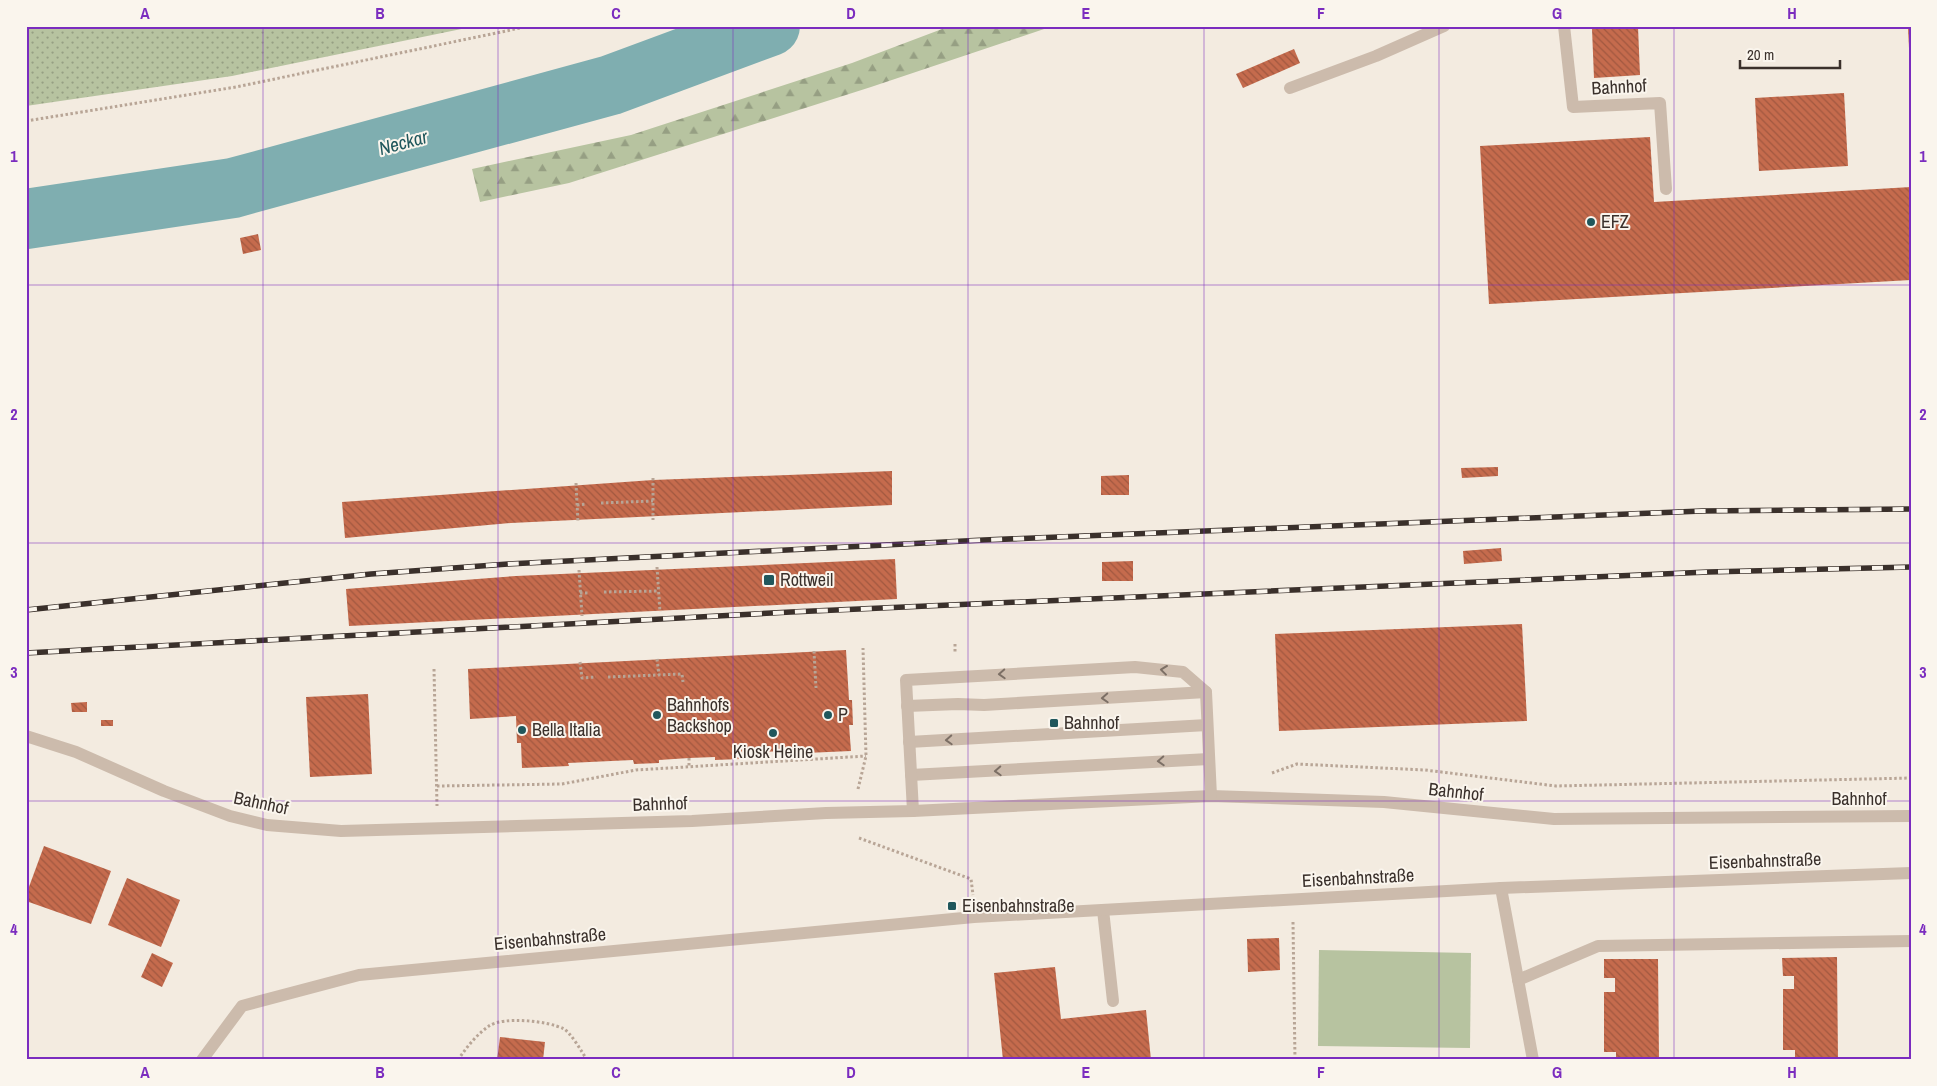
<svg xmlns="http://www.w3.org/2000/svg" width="1937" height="1086" font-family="'Archivo Narrow',sans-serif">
  <defs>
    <pattern id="grass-dots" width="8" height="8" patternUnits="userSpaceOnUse" patternTransform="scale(1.25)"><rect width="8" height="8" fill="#b7c3a0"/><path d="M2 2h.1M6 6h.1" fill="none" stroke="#969f83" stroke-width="1.8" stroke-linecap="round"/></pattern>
    <pattern id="forest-firs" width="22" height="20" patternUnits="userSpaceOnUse" patternTransform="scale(1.25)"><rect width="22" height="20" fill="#b7c3a0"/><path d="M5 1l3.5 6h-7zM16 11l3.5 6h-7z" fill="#969f83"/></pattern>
    <pattern id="building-back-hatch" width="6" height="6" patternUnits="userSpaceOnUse" patternTransform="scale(1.25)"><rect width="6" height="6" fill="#c56b4d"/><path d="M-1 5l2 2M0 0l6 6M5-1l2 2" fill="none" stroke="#a15840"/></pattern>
  </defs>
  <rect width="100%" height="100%" fill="#f3ebe0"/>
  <polygon fill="url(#grass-dots)" points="26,26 476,26 232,76 26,106"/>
  <polygon fill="url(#forest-firs)" points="950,26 1053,26 871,87 569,183 480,202 472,169 631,135 852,63"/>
  <polygon fill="#b7c3a0" points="1319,950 1471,953 1470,1048 1318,1046"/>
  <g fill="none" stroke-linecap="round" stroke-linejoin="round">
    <polyline stroke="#7faeb0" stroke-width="60" points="26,219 233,188 611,85 770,26"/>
  </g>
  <g fill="url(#building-back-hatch)">
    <polygon points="1638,27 1640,75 1594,78 1592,29"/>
    <polygon points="1908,28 1911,28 1911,48 1909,48"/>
    <polygon points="1294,49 1300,63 1243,88 1236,74"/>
    <polygon points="1844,93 1848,166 1759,171 1755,98"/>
    <polygon points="1650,137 1654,202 1911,187 1911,280 1489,304 1480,146"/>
    <polygon points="258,234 261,250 243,254 240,238"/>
    <polygon points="1498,467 1498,476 1462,478 1461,468"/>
    <polygon points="892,471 892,505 511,523 345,538 342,502 653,480"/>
    <polygon points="1129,475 1129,495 1101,495 1101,476"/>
    <polygon points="1501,548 1502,561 1464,564 1463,551"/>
    <polygon points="895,559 897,599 349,626 346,589 516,576"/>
    <polygon points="1133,561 1133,581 1102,581 1102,562"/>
    <polygon points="1522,624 1527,721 1279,731 1275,634"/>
    <polygon points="846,650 849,700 852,700 853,725 849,725 851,751 806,753 806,750 740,753 740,759 715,760 715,757 689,758 659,760 659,763 634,764 633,760 568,763 569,766 522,768 521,743 517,743 516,716 470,719 468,669"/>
    <polygon points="368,694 372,774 310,777 306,697"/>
    <polygon points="87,702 87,712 72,712 71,703"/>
    <rect x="101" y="720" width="12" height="6"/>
    <polygon points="44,846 111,871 91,924 26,901 26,895"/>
    <polygon points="127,878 180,900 161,947 108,925"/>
    <polygon points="1279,938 1280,970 1248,972 1247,939"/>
    <polygon points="152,953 173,963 162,987 141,977"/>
    <polygon points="1837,957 1838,1060 1795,1060 1795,1050 1783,1050 1783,989 1794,989 1794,976 1783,976 1782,958"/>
    <polygon points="1604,959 1658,959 1659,1060 1616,1060 1616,1052 1604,1052 1604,992 1615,992 1615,978 1604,978"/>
    <polygon points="1055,967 1061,1019 1146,1010 1151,1060 1003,1060 994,973"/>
    <polygon points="500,1037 545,1042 543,1060 497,1060"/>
  </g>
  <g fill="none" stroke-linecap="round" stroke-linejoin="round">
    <g stroke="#b8a596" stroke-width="3" stroke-dasharray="2.5 2.5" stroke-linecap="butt">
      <polyline points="26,121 236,87 530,26"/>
      <polyline points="653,478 653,520"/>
      <polyline points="576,483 578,523"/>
      <polyline points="601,503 653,501"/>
      <polyline points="577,505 586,504"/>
      <polyline points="657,567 660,612"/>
      <polyline points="579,570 582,616"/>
      <polyline points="604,592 659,591"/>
      <polyline points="580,593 588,593"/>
      <polyline points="955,644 955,653"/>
      <polyline points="814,651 816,688"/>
      <polyline points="657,659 659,675"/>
      <polyline points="580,662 582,678 596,677"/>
      <polyline points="434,669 437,806"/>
      <polyline points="608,677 682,674 683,682"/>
      <polyline points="689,758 689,768"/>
      <polyline points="1272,773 1297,764 1425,770 1556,786 1911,778"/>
      <polyline points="437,786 562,784 636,770 866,756"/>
      <polyline points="858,789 866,756 863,648"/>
      <polyline points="859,838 971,879 973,895"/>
      <polyline points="1293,922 1295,1060"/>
      <path d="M458,1060c8,-12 18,-25 31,-34 14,-10 60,-5 75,3 7,4 18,23 23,31"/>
    </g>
    <g stroke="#ccbbac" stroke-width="12">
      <polyline points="1564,26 1573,107 1660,103 1666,189"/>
      <polyline points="1290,88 1376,56 1444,26"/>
      <polyline points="907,706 958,704 984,705 1206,692"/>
      <polyline points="26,736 76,752 164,791 230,816 267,825 341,831 692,821 826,813 913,811 1211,796 1384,802 1554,819 1911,816"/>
      <polyline points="909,742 1207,725"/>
      <polyline points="911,775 1209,759"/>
      <polyline points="913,811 906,680 1135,667 1183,672 1206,692 1211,796"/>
      <polyline points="1501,888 1533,1060"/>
      <polyline points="1103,910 1113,1001"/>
      <polyline points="1518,980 1598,946 1911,941"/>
      <polyline points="202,1060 242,1006 359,975 974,917 1501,888 1911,873"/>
    </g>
    <defs>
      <g id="rail">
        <polyline points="26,610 371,574 508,564 984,540 1702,511 1911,509"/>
        <polyline points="26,653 791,612 1708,572 1911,567"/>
      </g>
    </defs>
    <use href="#rail" stroke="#3a302b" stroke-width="5.5"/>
    <use href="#rail" stroke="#faf5ed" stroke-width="4" stroke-dasharray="11" stroke-linecap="butt"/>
  </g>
  <defs><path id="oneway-chevron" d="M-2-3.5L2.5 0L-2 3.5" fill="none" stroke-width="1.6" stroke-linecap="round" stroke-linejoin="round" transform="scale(1.25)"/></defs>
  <g stroke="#7c6f65">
    <use href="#oneway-chevron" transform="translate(1164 670) rotate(-173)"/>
    <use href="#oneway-chevron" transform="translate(1002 674) rotate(177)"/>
    <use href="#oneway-chevron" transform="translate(1105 698) rotate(177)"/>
    <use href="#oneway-chevron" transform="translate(949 740) rotate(177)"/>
    <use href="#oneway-chevron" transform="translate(1161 761) rotate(177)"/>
    <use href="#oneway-chevron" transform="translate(998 771) rotate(177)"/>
  </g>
  <path fill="none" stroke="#7b2cbf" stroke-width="1" stroke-opacity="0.55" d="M263,26v1034M498,26v1034M733,26v1034M968,26v1034M1204,26v1034M1439,26v1034M1674,26v1034M26,285h1885M26,543h1885M26,801h1885"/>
  <g fill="#20575c" stroke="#faf5ed" stroke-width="2">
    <circle cx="1591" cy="222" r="5"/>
    <rect x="763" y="574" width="12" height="12" rx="2.5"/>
    <circle cx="657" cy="715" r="5"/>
    <circle cx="828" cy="715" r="5"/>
    <rect x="1049" y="718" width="10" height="10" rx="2.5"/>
    <circle cx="522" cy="730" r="5"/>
    <circle cx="773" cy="733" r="5"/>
    <rect x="947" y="901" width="10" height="10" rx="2.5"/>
  </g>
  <g text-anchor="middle" stroke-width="4" stroke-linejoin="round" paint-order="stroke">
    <g font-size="18" fill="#3a302b" stroke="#faf5ed">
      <text transform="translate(1619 87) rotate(-3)" y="6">Bahnhof</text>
      <text transform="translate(1456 792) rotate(6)" y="6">Bahnhof</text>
      <text x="1859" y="805">Bahnhof</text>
      <text transform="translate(261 803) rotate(12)" y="6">Bahnhof</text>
      <text transform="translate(660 804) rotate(-2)" y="6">Bahnhof</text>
      <text transform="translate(1765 861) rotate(-2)" y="6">Eisenbahnstraße</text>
      <text transform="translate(1358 878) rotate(-3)" y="6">Eisenbahnstraße</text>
      <text transform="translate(550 939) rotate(-5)" y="6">Eisenbahnstraße</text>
    </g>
    <g font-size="18" fill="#3a302b" stroke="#faf5ed" text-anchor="start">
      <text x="1601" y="228">EFZ</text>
      <text x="780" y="586">Rottweil</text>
      <text x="667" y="711">Bahnhofs<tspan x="667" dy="21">Backshop</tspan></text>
      <text x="838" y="721">P</text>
      <text x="1064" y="729">Bahnhof</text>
      <text x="532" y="736">Bella Italia</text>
      <text x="773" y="758" text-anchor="middle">Kiosk Heine</text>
      <text x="962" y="912">Eisenbahnstraße</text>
    </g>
    <g font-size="19" font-style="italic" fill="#20575c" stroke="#faf5ed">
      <text transform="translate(403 142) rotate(-15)" y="7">Neckar</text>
    </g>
  </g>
  <rect width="1937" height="1086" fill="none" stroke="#faf5ed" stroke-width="55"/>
  <path d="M1740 60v8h100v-8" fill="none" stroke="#3a302b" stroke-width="2.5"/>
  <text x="1747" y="60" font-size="15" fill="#3a302b" stroke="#faf5ed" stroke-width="4" paint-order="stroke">20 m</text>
  <rect x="28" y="28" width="1882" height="1030" fill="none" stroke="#7b2cbf" stroke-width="2"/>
  <g font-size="16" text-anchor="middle" font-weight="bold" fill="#7b2cbf">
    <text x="145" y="19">A</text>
    <text x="380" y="19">B</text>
    <text x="616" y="19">C</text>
    <text x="851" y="19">D</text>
    <text x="1086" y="19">E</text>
    <text x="1321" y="19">F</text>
    <text x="1557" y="19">G</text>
    <text x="1792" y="19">H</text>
    <text x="14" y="162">1</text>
    <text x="1923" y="162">1</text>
    <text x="14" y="420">2</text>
    <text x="1923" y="420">2</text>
    <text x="14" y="678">3</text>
    <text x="1923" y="678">3</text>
    <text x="14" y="935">4</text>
    <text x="1923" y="935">4</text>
    <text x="145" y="1078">A</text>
    <text x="380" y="1078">B</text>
    <text x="616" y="1078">C</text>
    <text x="851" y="1078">D</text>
    <text x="1086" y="1078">E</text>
    <text x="1321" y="1078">F</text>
    <text x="1557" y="1078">G</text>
    <text x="1792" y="1078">H</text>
  </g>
</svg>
